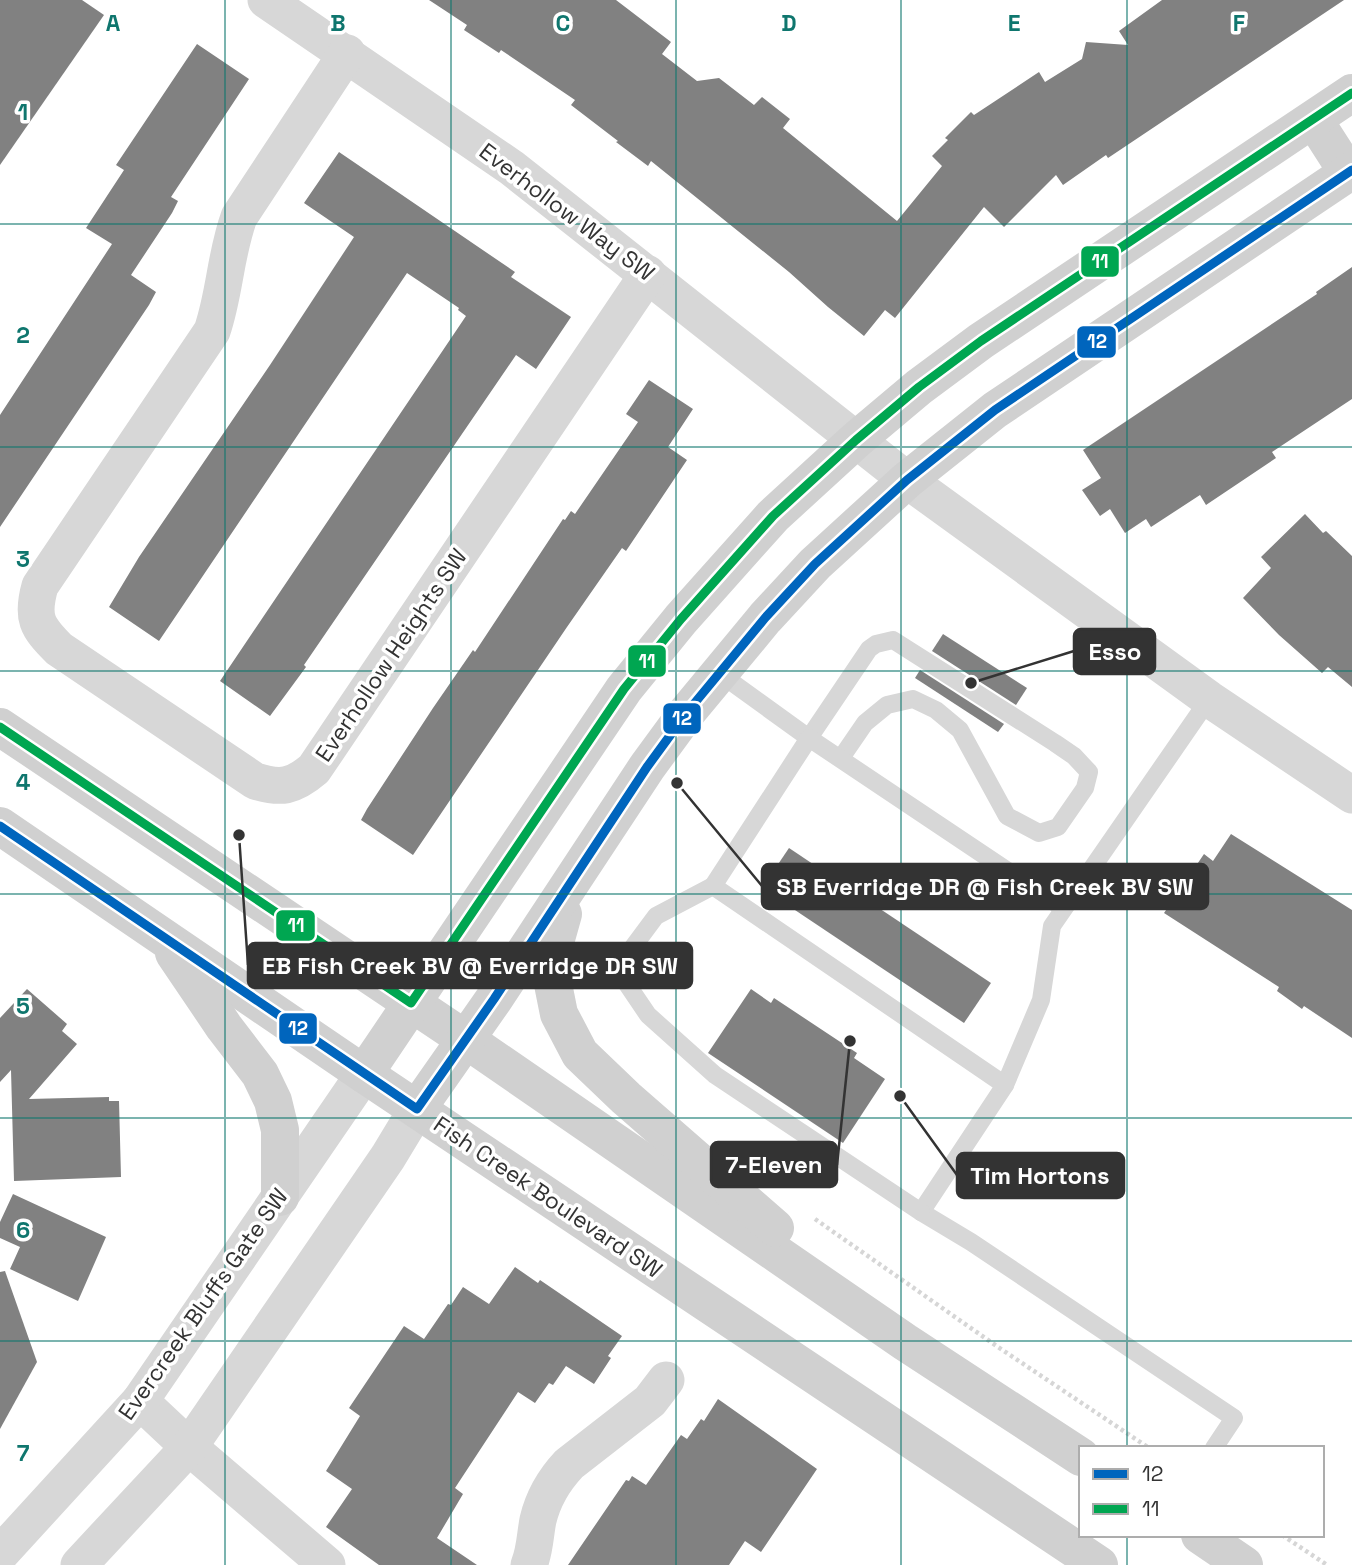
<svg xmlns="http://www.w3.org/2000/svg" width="1352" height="1565" font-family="'Space Grotesk',sans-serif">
  <rect width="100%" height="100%" fill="#fff"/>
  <g fill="#818181">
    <polygon points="0,0 82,0 104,15 0,165"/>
    <polygon points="429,0 616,0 671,42 662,54 697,81 719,78 754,105 762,97 790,119 783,128 897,221 942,166 932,156 948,140 945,138 971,112 974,115 1039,72 1045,82 1082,59 1086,42 1128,45 1119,31 1162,0 1344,0 1108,158 1106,155 1063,185 1056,175 1004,227 984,207 895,318 885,310 864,336 828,307 789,272 651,161 648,166 616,142 618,141 571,105 575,100 501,50 499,53 464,30 467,25"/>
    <polygon points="197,44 249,79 171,197 178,201 172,213 131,275 156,292 149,305 0,527 0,415 112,244 86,228 124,170 116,165"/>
    <polygon points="339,152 515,272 511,277 571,317 536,369 516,355 304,665 306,667 270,716 220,681 466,316 458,310 459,308 407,273 159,641 109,607 139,557 270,365 354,237 304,203"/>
    <polygon points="1352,267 1352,399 1272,452 1276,458 1206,505 1200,495 1151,527 1146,519 1125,533 1110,509 1100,516 1082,490 1101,478 1083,450 1317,294 1316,292"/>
    <polygon points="649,380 693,409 668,447 687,460 626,551 622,548 567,627 413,855 361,820 367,809 433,708 473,650 475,652 563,519 565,520 571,511 575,514 638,422 626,414"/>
    <polygon points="1305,514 1323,533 1326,531 1352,556 1352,687 1328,667 1322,673 1279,635 1243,598 1271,568 1261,557"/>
    <polygon points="943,634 1027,688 1016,705 932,651"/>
    <polygon points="920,670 1004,724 998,732 915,678"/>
    <polygon points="1231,834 1352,910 1352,1038 1304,1006 1302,1009 1277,991 1279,987 1164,913 1204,854 1213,861"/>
    <polygon points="789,848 991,983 964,1023 762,888"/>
    <polygon points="27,989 67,1024 62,1031 77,1044 29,1099 109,1097 109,1101 119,1101 121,1177 14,1181 11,1070 0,1082 0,1018"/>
    <polygon points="751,989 771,1003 774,998 857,1053 854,1058 885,1079 843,1143 708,1053"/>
    <polygon points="13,1194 106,1237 78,1301 10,1269 20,1247 0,1238 0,1222"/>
    <polygon points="515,1267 538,1283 540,1280 622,1336 608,1356 611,1358 594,1384 566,1366 553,1385 549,1383 535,1403 518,1392 455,1488 463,1494 437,1538 477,1565 379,1565 326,1527 352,1489 326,1471 360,1416 349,1408 404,1326 424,1339 448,1304 451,1305 463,1287 489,1304"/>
    <polygon points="5,1271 37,1362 0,1429 0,1272"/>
    <polygon points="718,1399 817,1469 761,1552 745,1541 729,1565 568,1565 626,1480 629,1481 632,1476 646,1485 681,1435 687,1439 701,1419 704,1421"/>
  </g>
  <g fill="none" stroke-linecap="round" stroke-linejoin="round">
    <g stroke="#d6d6d6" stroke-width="4.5" stroke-dasharray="3.5 3.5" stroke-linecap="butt">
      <polyline points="815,1219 998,1347 1149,1448"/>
      <polyline points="1282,1535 1327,1565"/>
    </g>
    <g stroke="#d7d7d7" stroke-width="18">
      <polyline points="719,673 809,738 869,649 876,644 893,640 1055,743 1074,756 1089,772 1085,788 1058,827 1039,833 1007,816 960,730 936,710 913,699 887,705 865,723 841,758"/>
      <polyline points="1209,699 1052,926 1041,1000 1005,1085 921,1212 971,1242 1234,1418 1214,1448"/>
      <polyline points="713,886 656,916 630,951 627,984 648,1015 715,1075 921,1212"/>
      <polyline points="1005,1085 713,886 809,738 1063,908"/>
    </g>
    <g stroke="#d7d7d7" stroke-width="37">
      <polyline points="266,0 512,168 907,480 1209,699 1352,795"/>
      <path d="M347,53l-108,164c-14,39 -14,76 -27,114l-172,255c-9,32 -3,41 19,63l196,132c26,8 38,6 59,-12l334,-495"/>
      <polyline points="140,1401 189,1447 327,1565"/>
      <polyline points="0,1554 140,1401 364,1074"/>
      <polyline points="79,1565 189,1447 388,1157 417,1109"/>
      <path d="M529,1565c6,-14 6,-30 9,-45 5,-21 16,-40 31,-56l81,-63 16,-21"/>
    </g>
    <g stroke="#d0d0d0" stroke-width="38">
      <polyline points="1314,120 1348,173"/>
      <polyline points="0,727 465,1039 905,1342 1081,1457"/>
      <polyline points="0,826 364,1074 1099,1565"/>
      <polyline points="563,914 549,964 559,1014 580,1054 626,1098 775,1228"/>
      <polyline points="174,953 224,1027 260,1074 273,1101 280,1130 280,1197"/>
      <polyline points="364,1074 624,689 681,619 773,516 856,440 919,387 981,341 1352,93"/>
      <polyline points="417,1109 494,999 647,767 688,711 765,618 815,564 907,480 995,410 1352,170"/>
      <polyline points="1200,1535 1244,1565"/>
    </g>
    <defs>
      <polyline id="bus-1" points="0,826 417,1109 494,999 647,767 688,711 765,618 815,564 907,480 995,410 1352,170"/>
      <polyline id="bus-2" points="0,727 411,1003 624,689 681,619 773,516 856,440 919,387 981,341 1352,93"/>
    </defs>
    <use href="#bus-1" stroke="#fff" stroke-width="14"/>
    <use href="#bus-2" stroke="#fff" stroke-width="14"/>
    <use href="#bus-1" stroke="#0065bd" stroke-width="9"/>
    <use href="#bus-2" stroke="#00a651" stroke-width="9"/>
  </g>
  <path fill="none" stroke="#0f766e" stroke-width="2" stroke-opacity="0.55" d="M225,0v1565M451,0v1565M676,0v1565M901,0v1565M1127,0v1448M0,224h1352M0,447h1352M0,671h1352M0,894h1352M0,1118h1352M0,1341h1352M1127,1535v30"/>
  <g text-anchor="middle" stroke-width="7" stroke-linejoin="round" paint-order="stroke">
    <g font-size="23" fill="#333" stroke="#fff">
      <text transform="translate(567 212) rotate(37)" y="8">Everhollow Way SW</text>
      <text transform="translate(391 655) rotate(-56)" y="8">Everhollow Heights SW</text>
      <text transform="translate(548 1197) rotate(34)" y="8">Fish Creek Boulevard SW</text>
      <text transform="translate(203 1304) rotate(-55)" y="8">Evercreek Bluffs Gate SW</text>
    </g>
  </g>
  <g font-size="23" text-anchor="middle" font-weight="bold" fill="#0f766e" stroke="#fff" stroke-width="7" stroke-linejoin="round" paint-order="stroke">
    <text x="113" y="31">A</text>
    <text x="338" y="31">B</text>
    <text x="563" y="31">C</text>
    <text x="789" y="31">D</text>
    <text x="1014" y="31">E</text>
    <text x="1239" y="31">F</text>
    <text x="23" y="120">1</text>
    <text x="23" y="343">2</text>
    <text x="23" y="567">3</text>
    <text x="23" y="790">4</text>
    <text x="23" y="1014">5</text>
    <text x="23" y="1238">6</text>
    <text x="23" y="1461">7</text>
  </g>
  <path fill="none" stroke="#333" stroke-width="2.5" d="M971 683L1074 651M677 783L762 886M239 835L248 965M850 1041L837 1165M900 1096L957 1175"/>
  <g fill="#333" stroke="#fff" stroke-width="2.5">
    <circle cx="971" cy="683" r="7"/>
    <circle cx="677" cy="783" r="7"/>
    <circle cx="239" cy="835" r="7"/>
    <circle cx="850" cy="1041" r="7"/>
    <circle cx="900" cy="1096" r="7"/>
  </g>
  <g fill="#333" stroke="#333" stroke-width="2.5">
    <rect x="1074" y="629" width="81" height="45" rx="7"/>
    <rect x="762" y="864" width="446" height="45" rx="7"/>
    <rect x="248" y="943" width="444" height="45" rx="7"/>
    <rect x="711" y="1142" width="126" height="45" rx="7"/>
    <rect x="957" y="1153" width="167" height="45" rx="7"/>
  </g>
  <g font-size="24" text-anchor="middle" font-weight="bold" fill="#fff">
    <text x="1115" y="660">Esso</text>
    <text x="985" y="895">SB Everridge DR @ Fish Creek BV SW</text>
    <text x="470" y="974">EB Fish Creek BV @ Everridge DR SW</text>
    <text x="774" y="1173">7-Eleven</text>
    <text x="1040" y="1184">Tim Hortons</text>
  </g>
  <g stroke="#fff" stroke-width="2.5">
    <rect x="1080" y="245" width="40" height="33" rx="7" fill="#00a651"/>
    <rect x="1076" y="325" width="41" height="34" rx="7" fill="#0065bd"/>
    <rect x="627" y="644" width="40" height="34" rx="7" fill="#00a651"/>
    <rect x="662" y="702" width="40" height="33" rx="7" fill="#0065bd"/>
    <rect x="275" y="909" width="41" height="33" rx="7" fill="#00a651"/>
    <rect x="278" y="1012" width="40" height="33" rx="7" fill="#0065bd"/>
  </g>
  <g font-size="19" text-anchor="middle" font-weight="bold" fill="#fff">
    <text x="1100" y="268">11</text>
    <text x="1097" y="348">12</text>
    <text x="647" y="668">11</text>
    <text x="682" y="725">12</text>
    <text x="296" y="932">11</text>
    <text x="298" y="1035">12</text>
  </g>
  <rect x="1079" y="1446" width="245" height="91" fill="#ffffff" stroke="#adadad" stroke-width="2"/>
  <rect x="1093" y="1469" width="35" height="10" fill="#0065bd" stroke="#adadad" stroke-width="2"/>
  <text x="1142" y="1481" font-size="21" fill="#333333">12</text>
  <rect x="1093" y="1504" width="35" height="10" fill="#00a651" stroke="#adadad" stroke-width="2"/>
  <text x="1142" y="1516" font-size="21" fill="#333333">11</text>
</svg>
